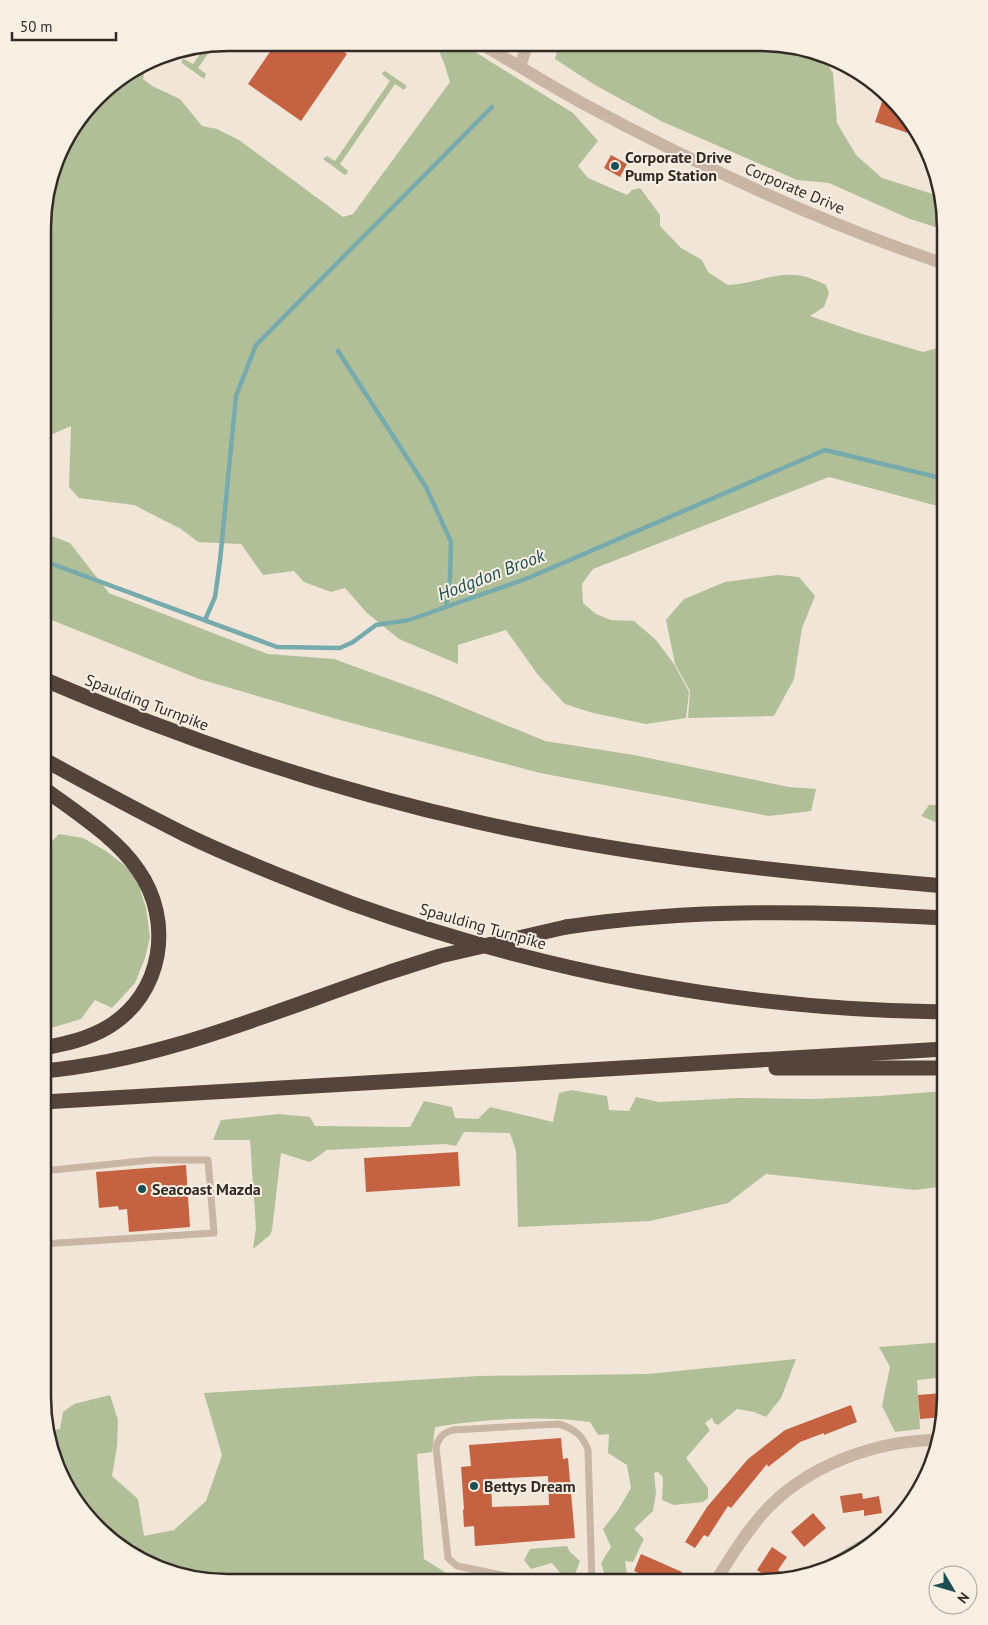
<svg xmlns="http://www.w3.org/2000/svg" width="988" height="1625" font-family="'PT Sans',sans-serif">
  <rect width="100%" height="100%" fill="#f0e5d7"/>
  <g fill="#b1bf98">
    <path d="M437,43h24l112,70 25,28 -20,25 10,12 39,17 5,-5 8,-2 20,27v11l21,22 21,12 6,12 20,13c26,-1 53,-16 79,-8 6,2 13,5 19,8l3,8 -5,14 -14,9 46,16 67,20 22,-6v162l-116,-31 -236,92 -11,15 1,19 13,11 15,6 23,1 22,19 18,24 15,28 -3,26 -40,6 -53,-11 -28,-9 -27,-29 -32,-45 -48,15v19l-59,-25 -32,-26 -22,-25 -14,4 -27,-10 -10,-11 -31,4 -22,-31 -43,-2 -17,-13 -47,-24 -55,-7 -10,-11 2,-61 -27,12v-234l18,-58 44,-57 40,-25 -3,15 9,7 28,13 22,27 15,3 22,11 104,77 10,-3 97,-132 -6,-19 -7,-17z"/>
    <polygon points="559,43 784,44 821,54 833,73 837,123 856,155 882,178 939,196 945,230 910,219 829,183 797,180 663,122 595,85 555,59"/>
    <polygon points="214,45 198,68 206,74 204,79 182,63 182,60 184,59 193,64 205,47"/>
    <polygon points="385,71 407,86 404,90 395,84 340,164 348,171 347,174 345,175 323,159 327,156 335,161 390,81 382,74 383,72"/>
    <polygon points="44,533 70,543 109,593 268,654 334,659 433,695 545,741 634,755 789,787 816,789 811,811 769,816 540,773 340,720 199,679 44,617"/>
    <polygon points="778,575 799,577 815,596 802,628 794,679 774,716 688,718 690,691 675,664 666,620 684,599 725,582"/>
    <polygon points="929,805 945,805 945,826 921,816"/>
    <polygon points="59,834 83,838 106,851 128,868 139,886 146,908 150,937 145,958 135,983 112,1008 95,1000 81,1019 51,1028 43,1033 43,850"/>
    <polygon points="571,1090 607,1096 609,1110 629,1111 636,1097 659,1102 738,1098 814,1099 880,1096 945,1091 945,1186 915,1190 766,1174 728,1203 650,1221 518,1227 516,1151 510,1133 464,1132 456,1146 445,1144 327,1150 310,1162 281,1153 272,1230 270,1235 253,1249 256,1228 250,1140 213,1140 221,1120 279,1114 310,1117 315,1126 410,1127 424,1101 452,1107 455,1118 478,1119 490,1107 553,1122 559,1093"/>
    <polygon points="945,1342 945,1377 917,1380 920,1429 895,1432 882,1406 890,1367 879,1347"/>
    <path d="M796,1359l-15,39 -15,19 -12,-5 -17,-3 -19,16 -4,-2 -2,-5 -7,5 5,7 -24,28 22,30v10l-5,4 -29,3 -12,-5 1,-23 -5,-5 -4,1 2,20 -3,18 -19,18 10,10 -11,23 -8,-1 2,13 -6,8h-14l-6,-19 10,-16 -8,-18 15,-19 13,-22 -4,-23 -19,-12 1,-19 -11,1 -8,-13c-50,-7 -106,-3 -155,5l-3,25 -15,2 7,105 27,17v6h-14l-13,-9 -6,9 -214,-1 -47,-13 -42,-24 -34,-34 -17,-30 2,-17 -9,5 -8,-37 11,-2 3,-17 11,-8 36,-9 8,25 -1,27 -5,29 26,23 6,37 30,-6 32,-29 16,-46 -18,-62 274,-17 170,-2z"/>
    <polygon points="859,1541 868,1547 833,1567 836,1555"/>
    <polygon points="567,1546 570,1552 580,1561 572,1581 561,1574 552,1563 531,1569 524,1560 530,1549"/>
  </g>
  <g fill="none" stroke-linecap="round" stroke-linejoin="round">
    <g stroke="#77aaad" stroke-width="4.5">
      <polyline points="338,351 426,487 451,542 450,579 446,607"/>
      <polyline points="44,561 277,647 340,648 353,642 376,625 409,620 528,578 825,450 945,479"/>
      <polyline points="205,620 215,597 220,561 236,396 256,345 492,107"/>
    </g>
  </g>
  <g fill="#c46241" fill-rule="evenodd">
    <polygon points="276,43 331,43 347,54 301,121 248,84"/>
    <polygon points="885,93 907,115 920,137 875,122"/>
    <polygon points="611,155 627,164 620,177 604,168"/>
    <polygon points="458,1152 460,1186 366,1192 364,1158"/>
    <polygon points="186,1165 190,1227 129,1232 127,1209 119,1210 118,1206 99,1208 96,1172"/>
    <polygon points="942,1393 944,1417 920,1419 918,1395"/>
    <polygon points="851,1405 857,1422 824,1435 824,1433 800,1442 768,1467 767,1464 731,1508 728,1506 708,1537 704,1535 695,1548 685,1542 707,1507 748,1459 785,1430"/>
    <path d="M561,1438l2,21 5,-1 7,80 -100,8 -1,-20 -10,1 -1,-17 1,-1 -3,-42 10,-1 -2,-21zM548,1476l1,29 -57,2 -1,-28z"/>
    <polygon points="862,1493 863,1499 879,1496 882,1513 864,1516 864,1510 843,1513 840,1496"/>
    <polygon points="813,1513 826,1528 804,1547 791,1532"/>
    <polygon points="772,1547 787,1557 778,1570 789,1577 772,1580 757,1570"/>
    <polygon points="641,1554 682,1572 678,1582 660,1582 634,1571"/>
  </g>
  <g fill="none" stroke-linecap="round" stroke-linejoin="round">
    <g stroke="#c8b5a4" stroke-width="7">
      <polyline points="43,1244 214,1233 208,1160 152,1160 43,1171"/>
      <path d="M538,1582l-81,-16 -9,-8 -12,-111c3,-10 7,-14 17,-17l105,-6c15,4 25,11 30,26l4,132"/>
    </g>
    <g stroke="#c8b5a4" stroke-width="12">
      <polyline points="520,66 528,43"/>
      <path d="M715,1582c15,-24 31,-50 51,-72 42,-45 111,-70 173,-70"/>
    </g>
    <path stroke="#c8b5a4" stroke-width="12" d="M480,43c34,20 67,41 102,60 117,63 237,119 363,161"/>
    <g stroke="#54443c" stroke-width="15">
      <path d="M43,679c142,61 289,111 439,144 153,34 308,50 463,63"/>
      <path d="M43,759c47,26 95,52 143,76 54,26 111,48 167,69 190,68 390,106 592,108"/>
      <path d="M566,927c126,-19 253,-16 379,-9"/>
      <path d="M43,1048c22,-4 45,-9 65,-21 55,-33 66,-106 30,-157 -21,-32 -64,-59 -95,-82"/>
      <polyline points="776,1068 945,1068"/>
      <path d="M43,1071c121,-11 234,-61 347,-99"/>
      <polyline points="43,1102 945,1049"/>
    </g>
    <polyline stroke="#54443c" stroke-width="15" points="390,972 440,956 566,927"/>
  </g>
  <g fill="#1c4f54" stroke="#f8efe3" stroke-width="2">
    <circle cx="615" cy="166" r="5"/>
    <circle cx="142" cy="1189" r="5"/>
    <circle cx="474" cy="1486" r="5"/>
  </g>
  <g text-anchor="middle" stroke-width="4" stroke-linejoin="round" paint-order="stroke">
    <g font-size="16" font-weight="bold" fill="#332a25" stroke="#f8efe3" text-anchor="start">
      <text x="625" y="163">Corporate Drive<tspan x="625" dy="18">Pump Station</tspan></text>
      <text x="152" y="1195">Seacoast Mazda</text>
      <text x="484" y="1492">Bettys Dream</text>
    </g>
    <g font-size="16" fill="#332a25" stroke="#f8efe3">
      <text transform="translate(795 188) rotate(23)" y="6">Corporate Drive</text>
      <text transform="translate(147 702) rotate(21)" y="6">Spaulding Turnpike</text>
      <text transform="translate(483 926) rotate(16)" y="6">Spaulding Turnpike</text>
    </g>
    <g font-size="18" font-style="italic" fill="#1c4f54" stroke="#f8efe3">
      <text transform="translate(491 575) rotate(-21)" y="6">Hodgdon Brook</text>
    </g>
  </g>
  <path d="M0 0H988V1625H0ZM228 51H760A177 177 0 0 1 937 228V1397A177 177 0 0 1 760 1574H228A177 177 0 0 1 51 1397V228A177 177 0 0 1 228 51Z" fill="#f8efe3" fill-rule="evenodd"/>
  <path fill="none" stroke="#332a25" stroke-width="2.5" d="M228 51H760A177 177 0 0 1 937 228V1397A177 177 0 0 1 760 1574H228A177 177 0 0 1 51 1397V228A177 177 0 0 1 228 51Z"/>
  <g transform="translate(953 1590) rotate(128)"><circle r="24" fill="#f8efe3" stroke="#a9a097"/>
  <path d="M0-4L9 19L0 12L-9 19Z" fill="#1c4f54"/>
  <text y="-8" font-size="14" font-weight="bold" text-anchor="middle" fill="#332a25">N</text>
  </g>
  <path d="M12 32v8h104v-8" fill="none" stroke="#332a25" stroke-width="2.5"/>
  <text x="20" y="32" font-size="15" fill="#332a25" stroke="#f8efe3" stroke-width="4" paint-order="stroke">50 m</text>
</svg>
